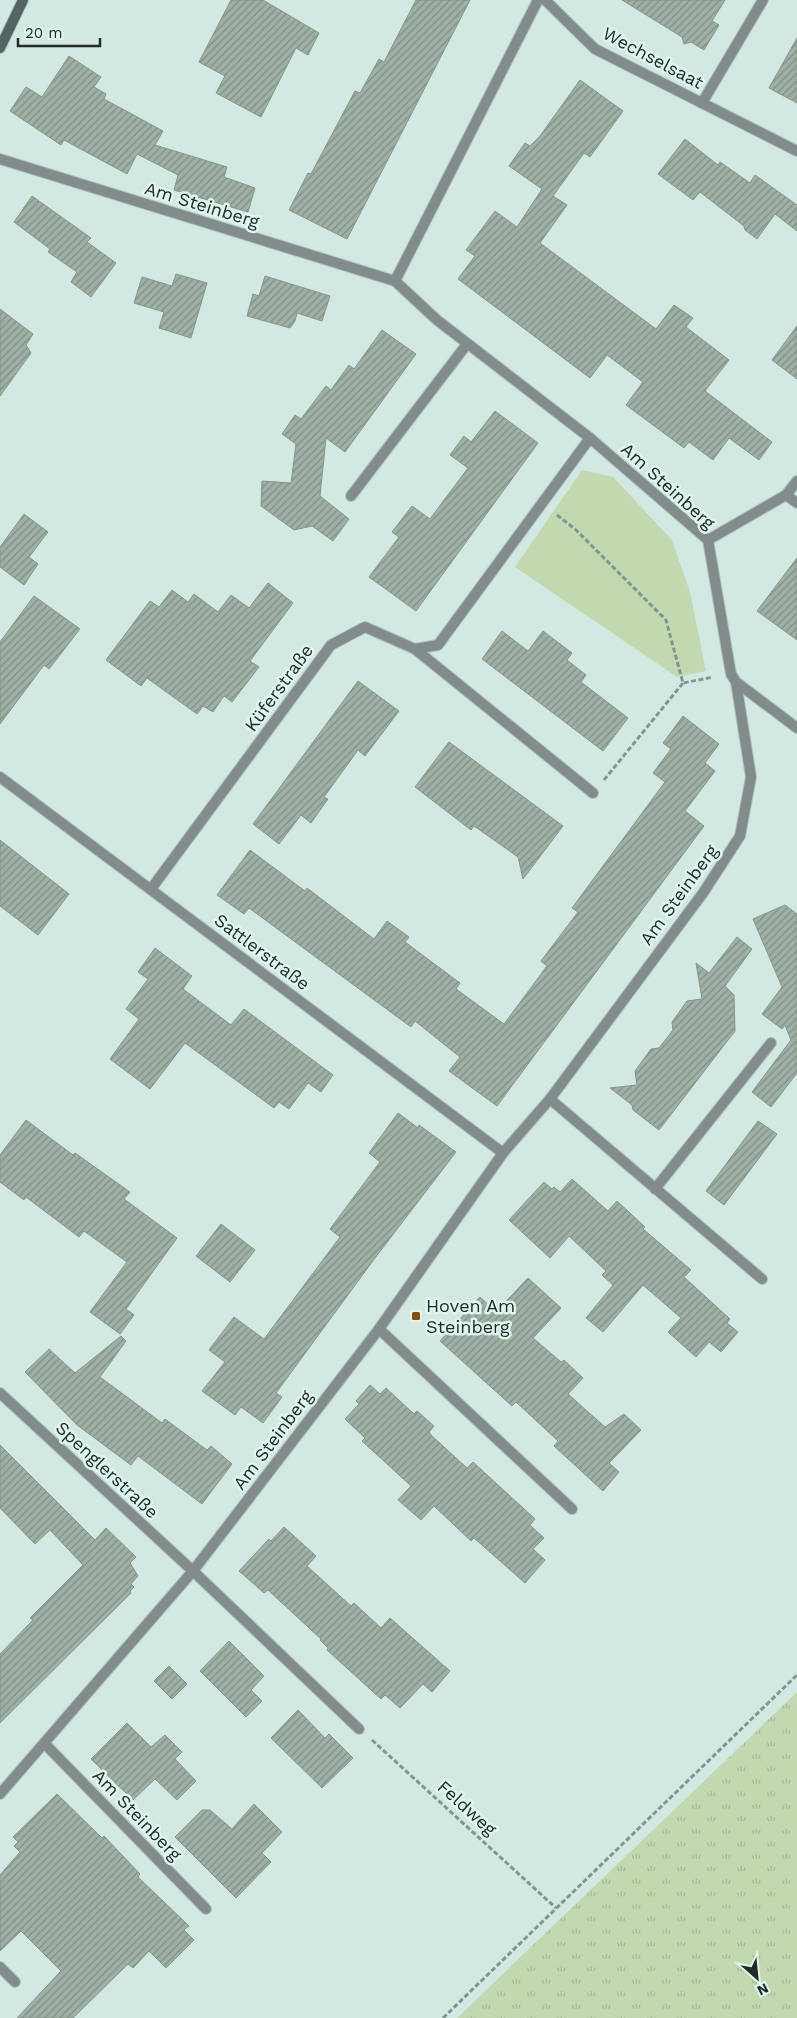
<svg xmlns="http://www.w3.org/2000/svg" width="797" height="2018" font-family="'Work Sans',sans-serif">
  <defs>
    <pattern id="grass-tufts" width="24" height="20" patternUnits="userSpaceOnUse" patternTransform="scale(1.25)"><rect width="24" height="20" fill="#c2d8af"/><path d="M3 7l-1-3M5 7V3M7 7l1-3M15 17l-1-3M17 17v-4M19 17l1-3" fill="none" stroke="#a6ba97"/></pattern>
    <pattern id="building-hatch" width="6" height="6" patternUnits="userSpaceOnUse" patternTransform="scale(1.25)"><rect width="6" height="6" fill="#9fb0a4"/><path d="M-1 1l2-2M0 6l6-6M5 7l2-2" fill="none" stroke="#818f86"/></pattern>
  </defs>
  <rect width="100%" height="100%" fill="#d1e9e2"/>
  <polygon fill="url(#grass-tufts)" points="797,1692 797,2018 457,2018"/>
  <polygon fill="#c2d8af" points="582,470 613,477 672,540 690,592 706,671 677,677 515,567"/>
  <g fill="url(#building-hatch)" stroke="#859689">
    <polygon points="231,0 263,0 319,33 308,55 296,48 261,117 216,93 225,76 199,62"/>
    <polygon points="416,0 470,0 347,239 289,210 308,173 311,174 355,91 360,93 379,59 384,62"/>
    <polygon points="622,0 725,0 712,21 719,25 704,50 691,42 684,44 682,37"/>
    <polygon points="797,38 797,103 769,88"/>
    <polygon points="69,56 101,77 94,87 106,94 104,99 163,131 155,145 227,167 224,177 255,188 248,212 174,190 178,175 137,154 127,174 64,140 61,145 10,111 26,87 42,97"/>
    <polygon points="580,80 623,111 590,157 584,153 553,196 567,205 540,243 656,329 674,305 693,318 686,327 729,360 705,391 772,442 759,460 729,438 713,460 689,442 684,448 626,405 643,382 607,355 590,378 458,279 475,256 466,250 495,211 517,227 542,189 509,166 525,143 530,146 540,136"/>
    <polygon points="685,139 718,165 720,162 750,183 755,175 797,205 797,231 775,214 757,239 745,230 744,226 700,192 693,200 658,174"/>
    <polygon points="32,196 91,238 87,242 116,263 91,297 71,282 77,272 48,252 50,249 14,222"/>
    <polygon points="176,274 207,283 191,338 159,328 164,312 134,303 142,277 172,286"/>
    <polygon points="265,276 330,296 322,321 297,313 295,321 290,328 247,316 253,294 259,296"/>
    <polygon points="0,309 33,334 26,345 31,353 0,396"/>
    <polygon points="797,326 797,379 772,360"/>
    <polygon points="382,330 416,354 345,452 326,438 320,496 349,519 333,541 312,526 294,530 261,506 262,481 291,483 296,444 282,434 295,415 301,419 326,386 331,390 349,365 354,369"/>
    <polygon points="495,411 538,443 416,611 369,577 399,537 392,532 412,506 430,519 468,468 450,455 464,436 471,442"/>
    <polygon points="24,514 48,532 29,557 38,564 24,585 0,567 0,547"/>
    <polygon points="797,558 797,640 757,611"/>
    <polygon points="268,583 293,603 250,661 259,667 232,702 224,696 213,712 203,706 197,714 147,678 141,686 106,660 150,601 159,607 172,590 188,602 194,594 218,612 231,595 249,608"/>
    <polygon points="34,596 80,629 49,669 44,665 0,724 0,642"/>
    <polygon points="502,631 528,651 543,631 572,653 567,660 586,675 581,682 628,718 603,751 482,659"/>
    <polygon points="358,681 399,711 365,756 358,750 324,797 328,799 311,823 301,815 279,844 253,824"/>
    <polygon points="683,716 719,744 705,763 715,771 685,811 704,826 497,1106 449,1071 460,1057 415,1021 411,1027 249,908 244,914 217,895 250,850 305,891 307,888 374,939 387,921 409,937 405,942 460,983 456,989 504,1024 547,966 541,961 578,912 572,908 665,782 653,773 671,749 663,743"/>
    <polygon points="449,742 563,826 523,879 518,857 474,826 471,830 415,787"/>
    <polygon points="0,840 69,894 38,935 0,906"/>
    <polygon points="785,905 797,914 797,1073 771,1107 752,1092 791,1040 785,1025 782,1029 762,1014 782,987 753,919"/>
    <polygon points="737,937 752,949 725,986 734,995 735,1031 659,1130 633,1110 632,1105 610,1088 637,1085 635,1071 651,1049 659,1048 673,1030 672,1022 687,1001 702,999 696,963 709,973"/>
    <polygon points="155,948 192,976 183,989 231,1025 244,1009 333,1075 321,1092 308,1083 289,1109 279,1102 274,1108 185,1043 150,1089 110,1059 139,1019 126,1009 148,979 138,972"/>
    <polygon points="398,1113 418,1128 419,1125 456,1152 375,1258 276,1393 282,1397 263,1423 241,1407 235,1415 202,1391 225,1362 209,1350 234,1317 264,1339 340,1237 330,1229 380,1162 369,1153"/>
    <polygon points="26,1120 73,1155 75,1153 130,1192 124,1199 177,1238 126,1309 134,1315 120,1334 90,1312 127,1262 84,1231 79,1237 26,1197 24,1200 0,1182 0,1155"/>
    <polygon points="758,1121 777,1134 724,1205 706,1191"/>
    <polygon points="572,1179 608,1211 617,1201 645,1227 643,1229 691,1270 684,1277 730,1319 727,1323 738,1332 721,1352 709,1342 696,1357 668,1332 681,1318 643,1285 603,1332 586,1318 613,1285 602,1275 606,1271 569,1236 550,1258 509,1220 544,1182 552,1189 554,1187 560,1192"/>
    <polygon points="221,1224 255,1250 230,1282 196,1256"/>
    <polygon points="528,1278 561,1308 533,1338 561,1362 564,1360 583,1378 568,1394 605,1427 624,1414 641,1430 609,1463 619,1472 603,1491 554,1446 558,1441 516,1402 512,1406 440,1341 480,1297 496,1312"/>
    <polygon points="121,1336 126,1341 100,1377 162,1423 165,1419 207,1450 211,1446 232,1464 202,1504 138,1456 131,1465 77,1425 25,1372 49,1349 75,1373"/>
    <polygon points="370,1385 380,1394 386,1388 414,1414 417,1411 434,1426 429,1432 432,1436 467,1468 473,1462 535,1519 530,1525 544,1538 533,1549 545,1560 525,1583 474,1538 471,1541 434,1506 421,1520 398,1500 411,1486 362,1441 365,1438 345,1419 359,1404 356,1401"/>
    <polygon points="0,1445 95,1540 106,1528 136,1557 130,1563 138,1576 131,1584 134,1587 130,1591 131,1593 0,1723 0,1654 33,1620 30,1618 83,1565 50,1530 35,1544 0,1508"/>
    <polygon points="284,1527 316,1556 307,1566 351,1606 354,1603 381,1628 390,1618 450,1671 432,1692 423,1684 400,1708 385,1695 381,1699 327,1650 328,1648 320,1640 321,1639 268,1590 264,1593 239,1571 269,1539 271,1541"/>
    <polygon points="229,1641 264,1676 251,1690 262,1701 246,1717 200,1671"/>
    <polygon points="169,1666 187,1684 172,1699 154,1681"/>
    <polygon points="298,1710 325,1738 329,1734 353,1758 322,1788 271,1738"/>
    <polygon points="127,1723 151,1747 165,1735 182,1752 175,1759 196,1781 177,1800 155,1779 133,1800 91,1759"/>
    <polygon points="57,1794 102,1838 104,1836 140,1874 138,1877 189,1926 184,1930 194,1940 166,1968 149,1951 133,1968 128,1964 73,2018 17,2018 61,1971 21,1931 0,1951 0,1875 20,1852 14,1846 18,1842 13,1837"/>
    <polygon points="254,1804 282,1832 262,1853 271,1862 236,1898 175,1837 202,1810 210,1810 232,1829"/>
  </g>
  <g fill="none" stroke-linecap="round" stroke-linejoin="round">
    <defs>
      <polyline id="lane" points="655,1189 771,1043"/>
      <g id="street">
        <polyline points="545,0 595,49 797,151"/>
        <polyline points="702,103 763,0"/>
        <polyline points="0,159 395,281 437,320 590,438 708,540 731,674 736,682 751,777 740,836 703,893 550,1099 503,1153 379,1329 193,1571 0,1794"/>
        <polyline points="395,281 538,0"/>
        <polyline points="786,495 797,503"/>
        <polyline points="351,496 467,344"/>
        <polyline points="708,540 786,495 797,481"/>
        <polyline points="415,649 438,645 590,438"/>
        <polyline points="736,682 797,728"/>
        <polyline points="0,777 503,1153"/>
        <polyline points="151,889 331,645 365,627 415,649 593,793"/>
        <polyline points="550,1099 762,1279"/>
        <polyline points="379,1329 572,1509"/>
        <polyline points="0,1393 193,1571 359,1729"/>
        <polyline points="45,1744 206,1909"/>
        <polyline points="0,1967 15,1982"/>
      </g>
      <polyline id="secondary" points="0,48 23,0"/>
    </defs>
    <use href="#lane" stroke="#aec3bd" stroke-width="12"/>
    <use href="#street" stroke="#aec3bd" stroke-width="12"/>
    <use href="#secondary" stroke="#aec3bd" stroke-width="12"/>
    <g stroke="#839590" stroke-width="3" stroke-dasharray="5 2.5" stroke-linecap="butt">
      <polyline points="557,515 575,529 666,620 683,683 713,677"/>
      <polyline points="604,780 683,683"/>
      <polyline points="372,1740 556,1908"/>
      <polyline points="443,2018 797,1675"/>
    </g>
    <use href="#lane" stroke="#828c8c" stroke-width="10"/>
    <use href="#street" stroke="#828c8c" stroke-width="10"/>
    <use href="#secondary" stroke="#546363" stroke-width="10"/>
  </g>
  <rect fill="#874d04" stroke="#dff6ef" stroke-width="2" x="411" y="1311" width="10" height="10" rx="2.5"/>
  <g text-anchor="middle" stroke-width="5" stroke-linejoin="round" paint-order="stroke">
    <g font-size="18" fill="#222b28" stroke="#dff6ef">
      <text transform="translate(653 58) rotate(28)" y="6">Wechselsaat</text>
      <text transform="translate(202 205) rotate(17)" y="6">Am Steinberg</text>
      <text transform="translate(668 486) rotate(42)" y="6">Am Steinberg</text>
      <text transform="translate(279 688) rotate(-54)" y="6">Küferstraße</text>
      <text transform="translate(679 895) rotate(-54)" y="6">Am Steinberg</text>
      <text transform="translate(262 952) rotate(37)" y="6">Sattlerstraße</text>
      <text transform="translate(273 1440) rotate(-53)" y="6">Am Steinberg</text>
      <text transform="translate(107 1470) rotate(43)" y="6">Spenglerstraße</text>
      <text transform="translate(467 1808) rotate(42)" y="6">Feldweg</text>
      <text transform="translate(137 1815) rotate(46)" y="6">Am Steinberg</text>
    </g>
    <g font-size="18" fill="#222b28" stroke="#dff6ef" text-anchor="start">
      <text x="426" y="1312">Hoven Am<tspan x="426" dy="21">Steinberg</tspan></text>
    </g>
  </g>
  <g transform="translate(757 1978) rotate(153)" stroke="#dff6ef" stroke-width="4" paint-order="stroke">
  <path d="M0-4L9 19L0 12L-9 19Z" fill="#222b28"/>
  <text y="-8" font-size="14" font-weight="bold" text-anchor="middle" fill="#222b28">N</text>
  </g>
  <path d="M18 38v8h82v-8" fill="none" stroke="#222b28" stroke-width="2.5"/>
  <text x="25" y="38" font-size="15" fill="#222b28" stroke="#dff6ef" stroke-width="4" paint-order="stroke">20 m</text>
</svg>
